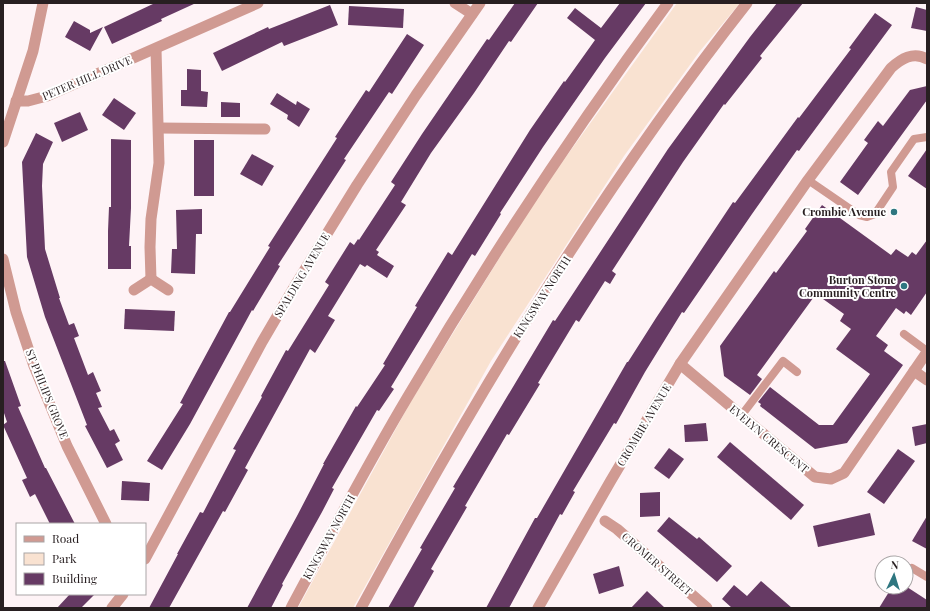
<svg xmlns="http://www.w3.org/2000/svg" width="930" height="611" font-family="'Playfair Display',serif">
  <rect width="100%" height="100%" fill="#fef3f6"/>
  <polygon fill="#f9e2d1" points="677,3 740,3 700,51 624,156 491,361 353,608 298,608 410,403 537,197"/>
  <g fill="#663a64">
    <polygon points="155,3 196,3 161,19 162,21 112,44 104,27"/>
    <polygon points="515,3 538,3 511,42 509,41 474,93 431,153 401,202 406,205 376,250 379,252 377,255 394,266 387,278 367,265 365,267 360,264 328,316 335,320 315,353 310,349 245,468 248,470 225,512 223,511 169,608 149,608 178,554 177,554 200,512 203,513 236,450 233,449 262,397 261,396 286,350 288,351 329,285 325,282 350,242 354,245 358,239 359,240 395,185 391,182 422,134 487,39 489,40"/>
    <polygon points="620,3 646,3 605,58 543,147 500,213 501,214 475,256 472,254 391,387 394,389 379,411 377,410 332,488 334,489 322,512 282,584 283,585 271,608 247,608 297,516 324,464 323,464 356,406 357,407 385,365 383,364 417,307 415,306 448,252 452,255 530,130 564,81 565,82 595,40 567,18 575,8 601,28"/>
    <polygon points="777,3 803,3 760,56 762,58 725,105 724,104 683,162 612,271 616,274 610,284 605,281 579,322 576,320 538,383 540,384 509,435 507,434 465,506 467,507 431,569 434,571 413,608 388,608 422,549 420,548 455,488 453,487 553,320 555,321 668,149 750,37"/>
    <polygon points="330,5 338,25 284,46 282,42 222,71 213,53 268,27 269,29"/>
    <polygon points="349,6 404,9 403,28 348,25"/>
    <polygon points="916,7 927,10 927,31 911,28"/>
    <polygon points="875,13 892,25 799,151 797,150 752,214 684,313 682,312 645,372 616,424 614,423 573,491 575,492 562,515 560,514 509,608 486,608 535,518 537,518 627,362 628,362 656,318 733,202 735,203 798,117 799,118 851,49 849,48"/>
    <polygon points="74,21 90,30 90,33 103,27 90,51 65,37"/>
    <polygon points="407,34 424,45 392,94 389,92 344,159 346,160 278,265 280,266 253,311 252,310 190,424 162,470 147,461 183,404 180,403 229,312 230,312 270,247 268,246 337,138 335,137 366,90 369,92"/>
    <polygon points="187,69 201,70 201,91 208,92 207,107 181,106 181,90 187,90"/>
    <polygon points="927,86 927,100 858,195 840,182 868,143 864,140 878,121 883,126 910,90"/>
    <polygon points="277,93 296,105 297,101 310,109 299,127 287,119 288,115 270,104"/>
    <polygon points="114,98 136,113 124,130 102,115"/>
    <polygon points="221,102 240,103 240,117 221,117"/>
    <polygon points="80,112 88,130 62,142 54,123"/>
    <polygon points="36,133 53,142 43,164 42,186 45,249 60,298 59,298 69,325 74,323 79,336 74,338 88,375 93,372 101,391 96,393 102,407 98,408 110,431 114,429 120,441 115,444 123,460 107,468 85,426 87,425 45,317 27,257 22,162"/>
    <polygon points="111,139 131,140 131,208 129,246 131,246 131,269 108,269 108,231 109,207 111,207"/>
    <rect x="194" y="140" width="20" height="56"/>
    <polygon points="927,149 927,189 908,176"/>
    <polygon points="252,154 274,166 262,186 240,174"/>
    <polygon points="822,205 891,255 896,249 908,257 912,252 916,255 927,240 927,292 911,315 906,311 904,314 896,308 876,336 888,345 884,351 903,365 847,443 815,449 760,406 761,404 758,402 770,387 819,425 833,425 870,374 836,349 851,329 840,321 844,314 816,294 757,375 762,379 750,395 724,376 720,346 774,271 776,273 807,231 805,229"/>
    <polygon points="202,209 202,234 196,234 195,274 171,273 172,249 177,249 176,210"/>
    <polygon points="125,309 175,311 174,331 124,329"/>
    <polygon points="3,361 5,361 21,406 18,407 45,468 46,468 75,524 50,524 35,494 30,497 22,480 27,478 3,425 7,422 3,410"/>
    <polygon points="706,423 708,441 685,442 684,425"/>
    <polygon points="927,424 927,443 915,446 912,427"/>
    <polygon points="730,442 804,505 791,520 717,457"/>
    <polygon points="669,448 684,459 669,479 654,468"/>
    <polygon points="898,449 915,461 884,504 867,492"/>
    <polygon points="122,481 150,483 149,501 121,500"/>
    <polygon points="660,492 660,516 640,517 640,493"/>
    <polygon points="870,513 875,535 818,547 813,526"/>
    <polygon points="927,516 927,549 912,541"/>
    <polygon points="669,517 697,539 699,537 732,566 717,582 657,531"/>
    <polygon points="619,566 624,586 599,594 593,574"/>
    <polygon points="761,581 792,608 732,608 722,599 734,585 747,596"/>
    <polygon points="892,587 907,587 927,600 927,608 879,608"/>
    <polygon points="647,591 665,608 631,608"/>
    <polygon points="70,594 95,594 81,608 57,608"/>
  </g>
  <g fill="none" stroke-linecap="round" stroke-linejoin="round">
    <g stroke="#d09a92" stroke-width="8">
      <polyline points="808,180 859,215 867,217 875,214 893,187 891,172 914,139 927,137"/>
      <polyline points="904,334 927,351"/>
      <polyline points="741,416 783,361 797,372"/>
      <polyline points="912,568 927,577"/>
    </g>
    <g stroke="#d09a92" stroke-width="11">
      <polyline points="455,3 472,14"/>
      <polyline points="16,101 28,101 47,96 258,3"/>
      <polyline points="159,128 265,129"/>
      <polyline points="3,142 33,51 43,3"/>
      <polyline points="3,259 16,312 34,366 67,446 106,524"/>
      <polyline points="151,279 150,247 151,219 159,163 156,49"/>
      <polyline points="134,290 151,279 168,290"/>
      <polyline points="680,364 815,477 831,479 844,473 927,352"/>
      <polyline points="914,371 927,380"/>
      <polyline points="605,521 617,529 707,608"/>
      <polyline points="145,559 262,342 296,284 357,185 416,95 480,3"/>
      <polyline points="112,608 123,594"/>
      <path d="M291,608c38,-71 75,-141 116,-210 80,-136 167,-268 261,-395"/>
      <path d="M361,608c114,-211 238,-417 386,-605"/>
      <path d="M538,608l72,-126 70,-118 128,-184 83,-112c10,-9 22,-17 36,-9"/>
    </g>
  </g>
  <g fill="#2e7680" stroke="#fff" stroke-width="1.5">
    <circle cx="894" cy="212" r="4"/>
    <circle cx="904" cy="286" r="4"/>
  </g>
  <g text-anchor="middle" stroke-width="4" stroke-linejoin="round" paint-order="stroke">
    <g font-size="11" fill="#281f21" stroke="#fff">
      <text transform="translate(87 78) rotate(-23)" y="4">PETER HILL DRIVE</text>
      <text transform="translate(302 275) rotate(-59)" y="4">SPALDING AVENUE</text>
      <text transform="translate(542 297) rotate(-57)" y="4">KINGSWAY NORTH</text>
      <text transform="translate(47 394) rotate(68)" y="4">ST PHILIPS GROVE</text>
      <text transform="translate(644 425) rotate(-59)" y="4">CROMBIE AVENUE</text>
      <text transform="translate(769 439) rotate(40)" y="4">EVELYN CRESCENT</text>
      <text transform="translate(329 537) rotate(-61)" y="4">KINGSWAY NORTH</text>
      <text transform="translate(657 564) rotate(41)" y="4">CROMER STREET</text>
    </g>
    <g font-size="11" font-weight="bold" fill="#281f21" stroke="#fff" text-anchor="end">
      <text x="886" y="216">Crombie Avenue</text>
      <text x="896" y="284">Burton Stone<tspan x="896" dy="13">Community Centre</tspan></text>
    </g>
  </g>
  <rect width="930" height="611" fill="none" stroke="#281f21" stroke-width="8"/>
  <rect x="16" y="523" width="130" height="72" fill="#ffffff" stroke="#a9a5a6"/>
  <rect x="24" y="536" width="20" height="6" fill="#d09a92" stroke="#a9a5a6"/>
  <text x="52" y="543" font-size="12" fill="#281f21">Road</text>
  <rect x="24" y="553" width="20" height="12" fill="#f9e2d1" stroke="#a9a5a6"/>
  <text x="52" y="563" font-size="12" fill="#281f21">Park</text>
  <rect x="24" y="573" width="20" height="12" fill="#663a64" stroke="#a9a5a6"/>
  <text x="52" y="583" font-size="12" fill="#281f21">Building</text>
  <g transform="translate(894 575) rotate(4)"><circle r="19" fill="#ffffff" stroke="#a9a5a6"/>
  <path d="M0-3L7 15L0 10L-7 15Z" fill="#2e7680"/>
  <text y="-6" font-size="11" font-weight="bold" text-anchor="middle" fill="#281f21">N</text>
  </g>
</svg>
